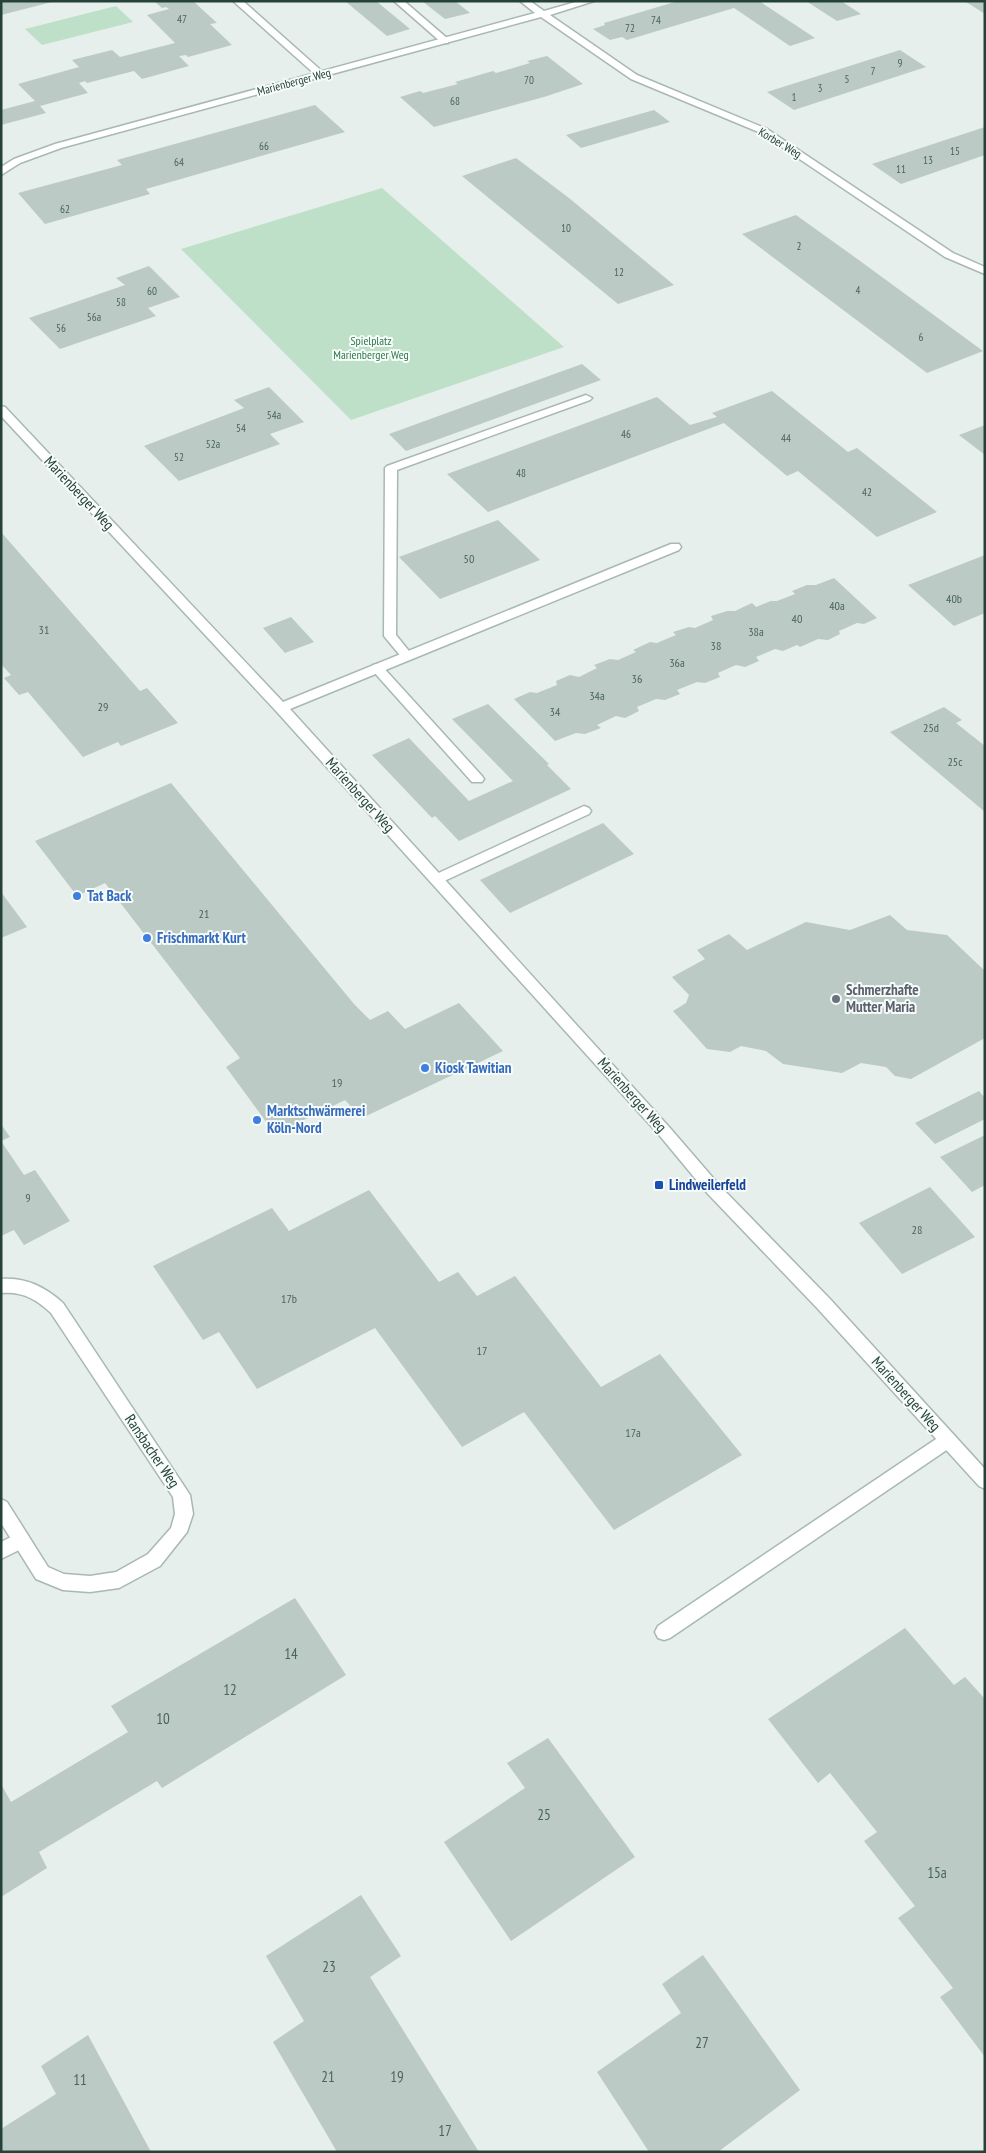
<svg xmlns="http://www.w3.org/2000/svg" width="986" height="2153" font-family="'PT Sans Narrow',sans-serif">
  <rect width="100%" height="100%" fill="#e6efeb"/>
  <g fill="#bfe0c8">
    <polygon points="116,6 133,22 42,45 25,29"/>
    <polygon points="382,188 564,347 351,420 181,249"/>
  </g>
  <g fill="#bbcac4">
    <polygon points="1,1 52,1 52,2 1,15"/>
    <polygon points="154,1 193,1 217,23 210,24 232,45 188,57 186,55 179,56 189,66 142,79 134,71 87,83 85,81 79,83 88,93 40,106 46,113 1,125 1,110 35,101 18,84 79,67 72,60 112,50 120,57 175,43 147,15 169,9 166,7 162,8"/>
    <polygon points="345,1 376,1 410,29 387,36"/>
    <polygon points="422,1 455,1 470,13 445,19"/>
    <polygon points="678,1 759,1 815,38 790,46 734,8 627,40 622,37 610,40 593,29 605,25 604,23"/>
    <polygon points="806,1 841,1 861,14 837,21"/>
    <polygon points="964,1 985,1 985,14 971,5"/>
    <polygon points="900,50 926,67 794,110 767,92"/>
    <polygon points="547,56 583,84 544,97 434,127 400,97 420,91 423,93 458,84 455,82 493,71 496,73 530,63 527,61"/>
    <polygon points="315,105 345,132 146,189 150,194 45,224 18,193 122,165 117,160"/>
    <polygon points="654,110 670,122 581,148 566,135"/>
    <polygon points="985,127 985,155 901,184 872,164"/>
    <polygon points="516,158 569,198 674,285 618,304 462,176"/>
    <polygon points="796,215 856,258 983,351 927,373 742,234"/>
    <polygon points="149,266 180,297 148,308 156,316 60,349 29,318 125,285 116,278"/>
    <polygon points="582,364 601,380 406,451 389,434"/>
    <polygon points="269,387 304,422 270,434 280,444 179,481 144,446 244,408 234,400"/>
    <polygon points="772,391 848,452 857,448 937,512 877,537 798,471 787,476 724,423 488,512 447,474 657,397 690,425 717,417 712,413"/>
    <polygon points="985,425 985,455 959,435"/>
    <polygon points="498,520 540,560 440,599 399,557"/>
    <polygon points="1,532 140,691 147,688 178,723 121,746 118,742 83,757 28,692 19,695 4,678 11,675 1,664"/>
    <polygon points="985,555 985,613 954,626 908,585"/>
    <polygon points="834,578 877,618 864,624 857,623 839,631 840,634 828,640 818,639 800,647 797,645 783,651 775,649 756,657 759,661 745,667 736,665 718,673 720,677 705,683 697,682 677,690 680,694 665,700 656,699 637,707 639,711 625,718 616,716 597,725 601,728 585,734 576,733 555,741 514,699 530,692 537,693 557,685 556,681 570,675 579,677 597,668 594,665 610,659 618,660 636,652 633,650 650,642 657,643 676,635 673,632 689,627 695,628 713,620 711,616 727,611 735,611 752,603 756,607 771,601 777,601 795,594 792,591 807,585 816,585"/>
    <polygon points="291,617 314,642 285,653 263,628"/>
    <polygon points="488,704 549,764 547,765 571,789 459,841 435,816 432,818 372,755 409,738 469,801 513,781 452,719"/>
    <polygon points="944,707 962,720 956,723 985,746 985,812 890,732"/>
    <polygon points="171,783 354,1004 370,1020 388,1011 405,1029 459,1003 503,1051 362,1118 345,1100 275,1134 226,1067 240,1058 105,883 77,896 35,841"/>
    <polygon points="603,823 634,854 510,913 480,880"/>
    <polygon points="1,892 27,927 1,938"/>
    <polygon points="890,915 907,930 947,935 985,971 985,1038 911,1079 895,1076 886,1067 861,1063 842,1073 783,1064 766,1051 741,1046 730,1052 707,1049 673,1011 686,1003 689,995 672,977 705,959 697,950 729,934 747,950 806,922 850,930"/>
    <polygon points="979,1091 985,1098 985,1119 935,1144 915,1123"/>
    <polygon points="1,1124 10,1137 1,1141"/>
    <polygon points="985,1135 985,1185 972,1192 940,1157"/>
    <polygon points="1,1141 24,1175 35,1170 70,1221 24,1245 14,1230 1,1236"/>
    <polygon points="930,1187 975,1237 902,1274 859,1223"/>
    <polygon points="369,1190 439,1282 458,1272 477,1296 515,1276 601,1387 660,1354 742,1455 614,1530 524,1412 462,1447 375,1328 257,1389 219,1332 203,1340 153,1266 272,1208 289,1231"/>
    <polygon points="295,1598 346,1675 162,1788 157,1781 39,1852 47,1868 1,1897 1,1784 11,1802 128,1732 111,1706"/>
    <polygon points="905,1628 954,1685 965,1677 985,1699 985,2057 940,1997 953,1988 898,1918 915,1906 864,1841 877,1832 830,1773 818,1783 768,1719"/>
    <polygon points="548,1738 635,1857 511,1941 444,1842 525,1788 507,1763"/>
    <polygon points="361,1895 401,1956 370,1977 479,2152 337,2152 273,2042 304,2021 266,1956"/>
    <polygon points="703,1955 800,2090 718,2152 649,2152 597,2072 681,2013 662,1984"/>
    <polygon points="88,2035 151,2152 1,2152 1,2129 56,2094 41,2066"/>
  </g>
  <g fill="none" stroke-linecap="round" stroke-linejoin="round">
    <defs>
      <g id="service">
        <polygon points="233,1 243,1 324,73 324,77 318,77"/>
        <polygon points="394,1 404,1 448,39 448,43 442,43"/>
        <polygon points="586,395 592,398 590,400 397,470 396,635 413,656 407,660 403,659 384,636 385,468 387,466"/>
        <polygon points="377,664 381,665 482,776 484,779 482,782 472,782 373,671 371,668 373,665"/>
        <polygon points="584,806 589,808 591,811 589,814 442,882 432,882 430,879 432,876"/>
        <polygon points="948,1433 954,1435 957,1440 954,1445 670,1638 664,1640 658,1638 655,1632 658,1626 942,1435"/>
        <polygon points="21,1532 27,1534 30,1540 27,1546 1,1559 1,1542"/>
      </g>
      <g id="minor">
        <polygon points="520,1 530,1 544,11 579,1 594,1 550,15 637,75 767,129 953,253 985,267 985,274 945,257 761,133 631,79 541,17 61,148 20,163 1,175 1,167 14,159 55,144 535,13"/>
        <polygon points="1,406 5,407 283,702 671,544 679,544 681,547 679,550 290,709 670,1128 720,1186 830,1299 985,1469 985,1489 979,1486 818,1309 708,1194 660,1136 276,711 1,416"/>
        <path d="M1,1279c25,-2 44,8 62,24l127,192 3,19 -6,18 -27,34 -41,22 -29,4 -27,-2 -27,-11 -35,-56v-24l6,3 41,65 16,7 26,2 26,-4 32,-18 23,-26 4,-14 -2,-17 -122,-184c-15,-14 -29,-22 -50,-20z"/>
      </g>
    </defs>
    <use href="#service" stroke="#a8b8b2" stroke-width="3"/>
    <use href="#minor" stroke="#a8b8b2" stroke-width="3"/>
    <use href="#service" fill="#fff" fill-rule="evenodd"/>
    <use href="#minor" fill="#fff" fill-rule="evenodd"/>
  </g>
  <g fill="#3f7fe0" stroke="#f7fbf9" stroke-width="2">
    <circle cx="77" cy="896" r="5"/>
    <circle cx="147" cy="938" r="5"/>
    <circle cx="425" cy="1068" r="5"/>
    <circle cx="257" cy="1120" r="5"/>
  </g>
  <circle fill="#6b7280" stroke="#f7fbf9" stroke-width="2" cx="836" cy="999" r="5"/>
  <rect fill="#1a4fb4" stroke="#f7fbf9" stroke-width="2" x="654" y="1180" width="10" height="10" rx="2.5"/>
  <g text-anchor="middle" stroke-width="4" stroke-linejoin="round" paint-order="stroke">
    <g font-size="11" fill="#4a645c">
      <text x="182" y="23">47</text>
      <text x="656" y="24">74</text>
      <text x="630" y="32">72</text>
      <text x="900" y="67">9</text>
      <text x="873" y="75">7</text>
      <text x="847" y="83">5</text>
      <text x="529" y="84">70</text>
      <text x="820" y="92">3</text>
      <text x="794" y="101">1</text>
      <text x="455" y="105">68</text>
      <text x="264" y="150">66</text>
      <text x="955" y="155">15</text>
      <text x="928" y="164">13</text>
      <text x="179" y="166">64</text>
      <text x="901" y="173">11</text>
      <text x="65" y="213">62</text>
      <text x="566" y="232">10</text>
      <text x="799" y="250">2</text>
      <text x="619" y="276">12</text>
      <text x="858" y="294">4</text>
      <text x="152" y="295">60</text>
      <text x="121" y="306">58</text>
      <text x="94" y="321">56a</text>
      <text x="61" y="332">56</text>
      <text x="921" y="341">6</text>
      <text x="274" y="419">54a</text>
      <text x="241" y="432">54</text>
      <text x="626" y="438">46</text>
      <text x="786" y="442">44</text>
      <text x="213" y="448">52a</text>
      <text x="179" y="461">52</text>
      <text x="521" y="477">48</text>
      <text x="867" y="496">42</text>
    </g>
    <g font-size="12" fill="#24423a" stroke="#f7fbf9">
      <text transform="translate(294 82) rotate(-15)" y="4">Marienberger Weg</text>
      <text transform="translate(780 143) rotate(31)" y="4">Korber Weg</text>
    </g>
    <g font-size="12" fill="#2d7a4b" stroke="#f7fbf9">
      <text x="371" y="345">Spielplatz<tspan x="371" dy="14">Marienberger Weg</tspan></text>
    </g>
    <g font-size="12" fill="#4a645c">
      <text x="469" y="563">50</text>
      <text x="954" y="603">40b</text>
      <text x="837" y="610">40a</text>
      <text x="797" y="623">40</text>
      <text x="44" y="634">31</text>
      <text x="756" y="636">38a</text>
      <text x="716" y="650">38</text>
      <text x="677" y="667">36a</text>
      <text x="637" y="683">36</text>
      <text x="597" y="700">34a</text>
      <text x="103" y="711">29</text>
      <text x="555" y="716">34</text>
      <text x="931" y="732">25d</text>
      <text x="955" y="766">25c</text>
      <text x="204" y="918">21</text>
      <text x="337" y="1087">19</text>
      <text x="28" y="1202">9</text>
      <text x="917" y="1234">28</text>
      <text x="289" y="1303">17b</text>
      <text x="482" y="1355">17</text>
      <text x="633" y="1437">17a</text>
    </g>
    <g font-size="15" fill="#24423a" stroke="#f7fbf9">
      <text transform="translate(79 493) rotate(47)" y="5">Marienberger Weg</text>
      <text transform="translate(360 795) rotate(48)" y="5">Marienberger Weg</text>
      <text transform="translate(632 1095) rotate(48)" y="5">Marienberger Weg</text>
      <text transform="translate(906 1394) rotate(48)" y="5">Marienberger Weg</text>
      <text transform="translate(152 1451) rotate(56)" y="5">Ransbacher Weg</text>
    </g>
    <g font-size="15" font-weight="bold" fill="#366cbe" stroke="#f7fbf9" text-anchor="start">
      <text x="87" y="901">Tat Back</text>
      <text x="157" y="943">Frischmarkt Kurt</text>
      <text x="435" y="1073">Kiosk Tawitian</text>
      <text x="267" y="1116">Marktschwärmerei<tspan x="267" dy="17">Köln-Nord</tspan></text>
    </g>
    <g font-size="15" font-weight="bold" fill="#5b616d" stroke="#f7fbf9" text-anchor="start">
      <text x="846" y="995">Schmerzhafte<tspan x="846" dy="17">Mutter Maria</tspan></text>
    </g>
    <g font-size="15" font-weight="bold" fill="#164399" stroke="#f7fbf9" text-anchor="start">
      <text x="669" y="1190">Lindweilerfeld</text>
    </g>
    <g font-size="15" fill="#4a645c">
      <text x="291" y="1659">14</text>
      <text x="230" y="1695">12</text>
      <text x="163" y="1724">10</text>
      <text x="544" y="1820">25</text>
      <text x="937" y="1878">15a</text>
      <text x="329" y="1972">23</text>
      <text x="702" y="2048">27</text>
      <text x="328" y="2082">21</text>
      <text x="397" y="2082">19</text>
      <text x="80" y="2085">11</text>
      <text x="445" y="2136">17</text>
    </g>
  </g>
  <rect width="986" height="2153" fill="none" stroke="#24423a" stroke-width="5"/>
</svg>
